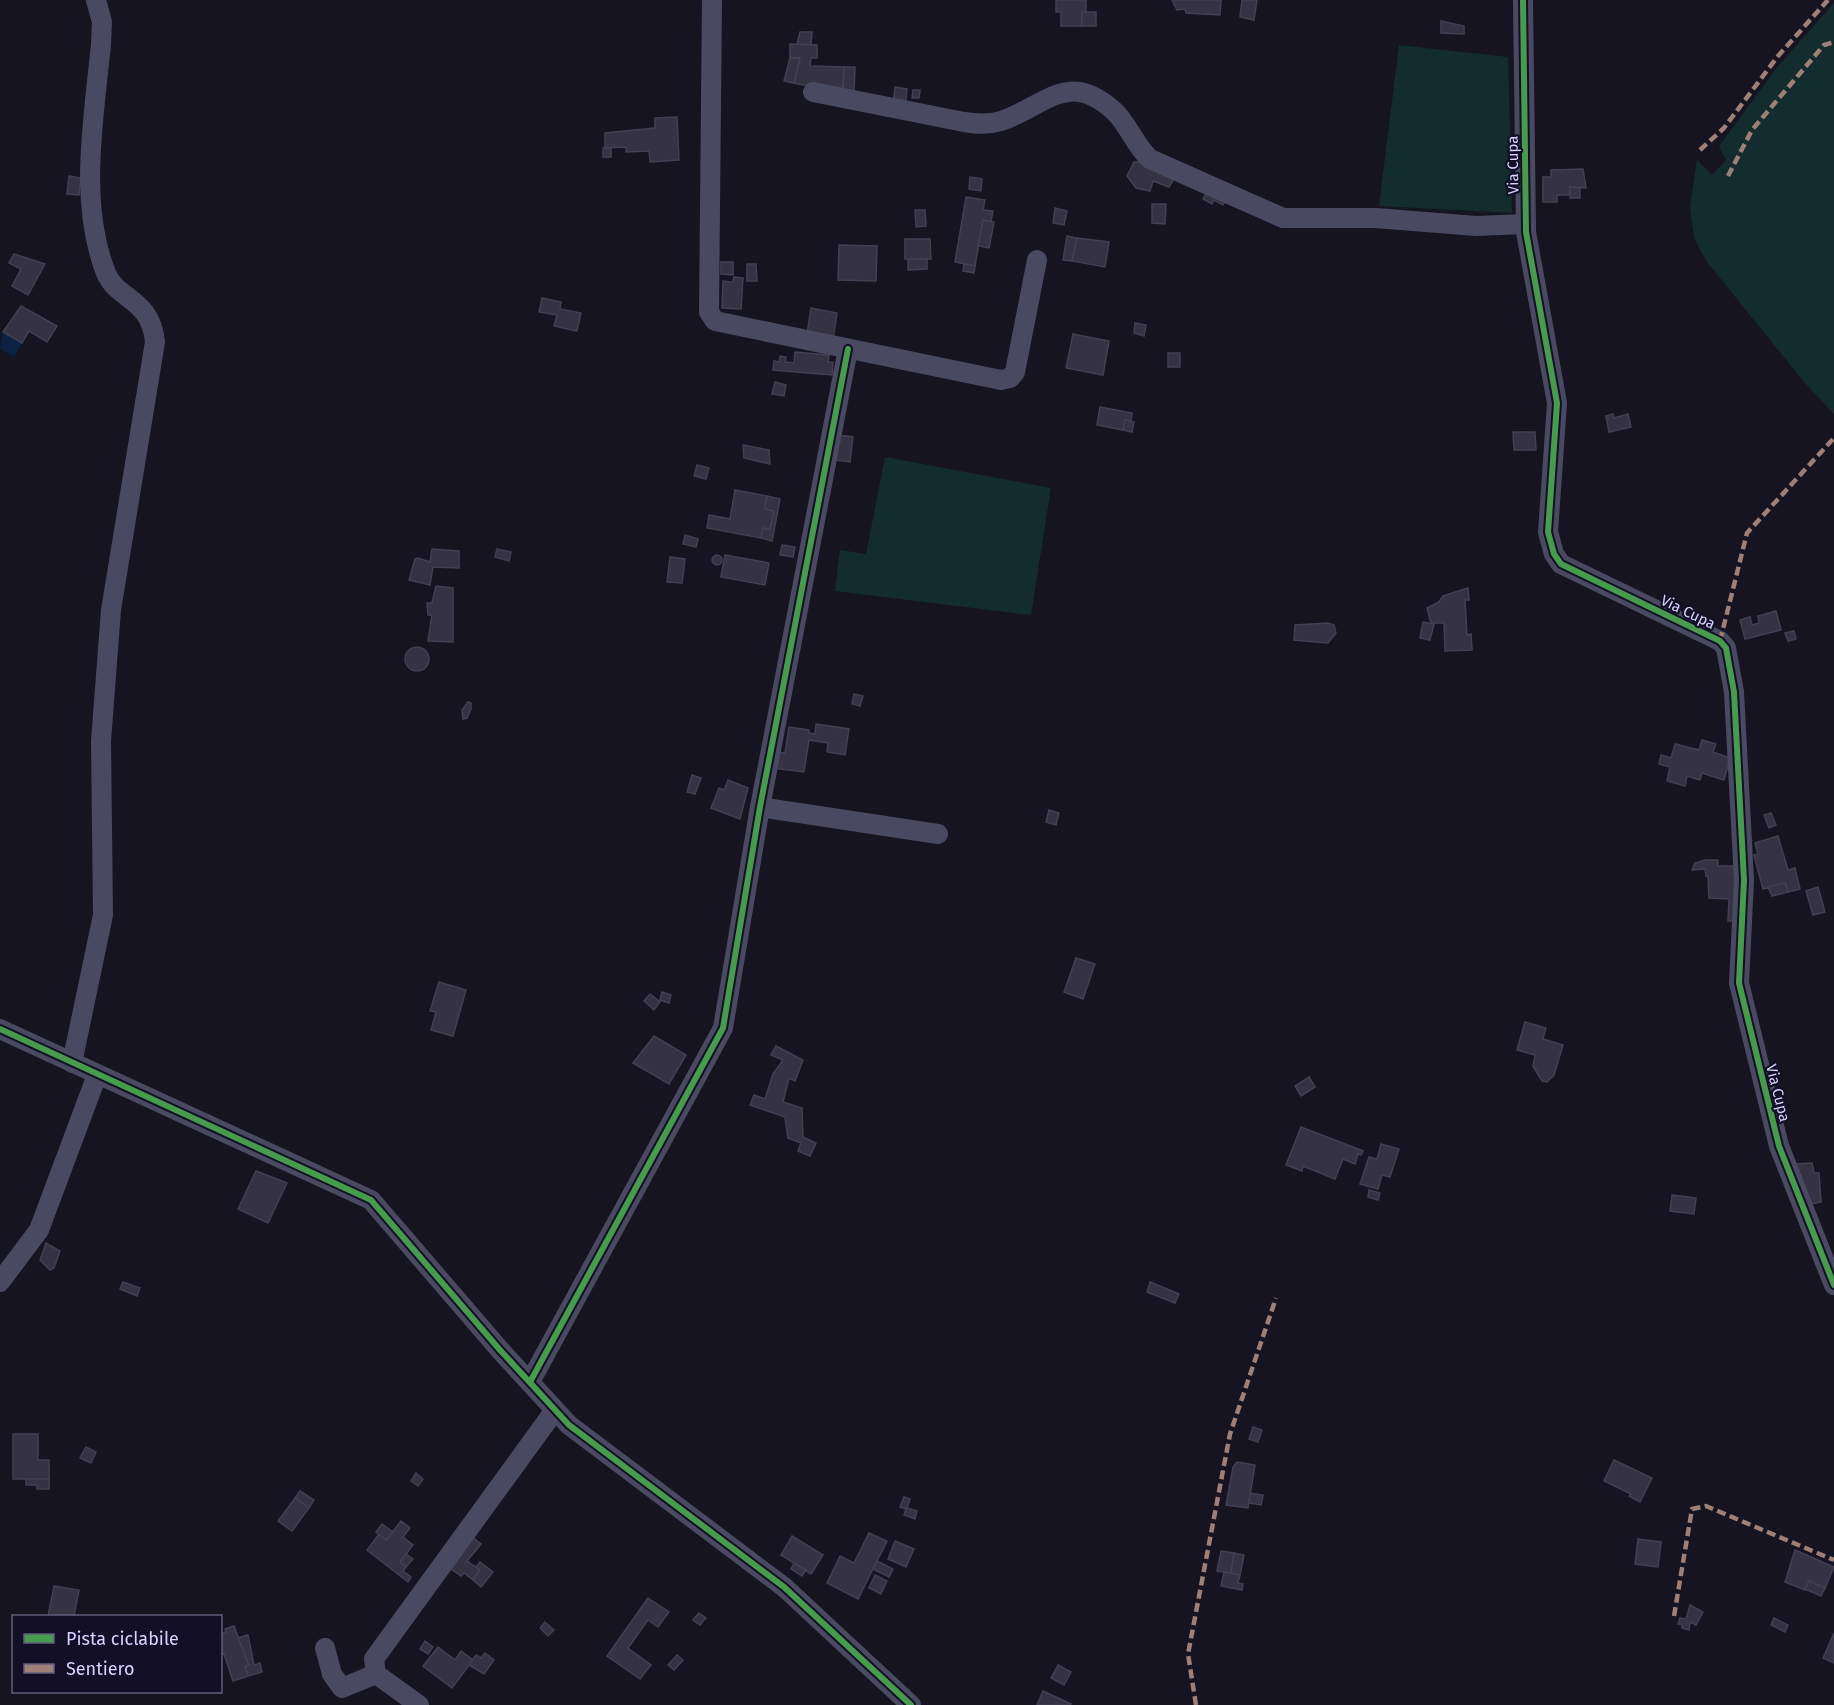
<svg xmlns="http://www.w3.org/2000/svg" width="1834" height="1705" font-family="'Fira Sans',sans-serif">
  <rect width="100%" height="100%" fill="#161421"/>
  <g fill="#132c2d">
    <polygon points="1834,3 1834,414 1804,382 1707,262 1699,248 1694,237 1690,207 1697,160 1712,175 1726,160 1719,146 1778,66"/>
    <polygon points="1399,45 1508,57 1512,213 1379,206"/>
    <polygon points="885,457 1051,488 1031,615 835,591 840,550 866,554"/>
  </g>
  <polygon fill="#0d2144" points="3,332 22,343 14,357 0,349"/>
  <g fill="#343243" stroke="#433f54" stroke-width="1.5">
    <polygon points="1056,0 1086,0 1086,12 1082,12 1082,26 1061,26 1061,12 1056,12"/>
    <polygon points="1172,0 1221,0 1220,15 1186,13 1185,9 1177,10"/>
    <polygon points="1242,0 1257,0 1254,20 1240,17"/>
    <rect x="1082" y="12" width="14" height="14"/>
    <polygon points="1441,21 1464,26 1464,34 1441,33"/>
    <polygon points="800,32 812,32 811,45 797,44"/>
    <polygon points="790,44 817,45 817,58 811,58 810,66 844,67 843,94 794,83 800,58 790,58"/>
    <polygon points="790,58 800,58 794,83 784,81"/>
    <polygon points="844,67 855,67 854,95 843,94"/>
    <polygon points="895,87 907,89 906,100 902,99 901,106 893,104"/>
    <polygon points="913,90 920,90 919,98 912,98"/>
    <polygon points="677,117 679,160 650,162 649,151 626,152 626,147 605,148 605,133 655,128 655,118"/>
    <rect x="603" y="148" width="8" height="9"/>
    <polygon points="1134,162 1144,162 1175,177 1169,187 1153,181 1150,191 1136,188 1127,176"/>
    <polygon points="1583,169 1586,188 1570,187 1570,195 1557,195 1557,202 1543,202 1543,177 1551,177 1551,170"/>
    <polygon points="69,176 81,178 79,195 67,194"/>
    <polygon points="970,177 982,179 981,191 969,189"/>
    <polygon points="1570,187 1580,188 1580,198 1570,198"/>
    <polygon points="1207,192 1226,198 1223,205 1214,200 1212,204 1203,199"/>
    <polygon points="966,197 985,200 983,210 993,211 991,222 983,220 975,266 955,262"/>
    <polygon points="1152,204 1166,204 1165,224 1152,223"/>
    <polygon points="1055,208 1067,211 1064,225 1053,223"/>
    <polygon points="915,210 925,210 926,226 916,227"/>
    <polygon points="983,220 994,222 989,248 978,246"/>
    <polygon points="1067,236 1077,238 1072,261 1063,260"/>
    <polygon points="1077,238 1109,242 1105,267 1072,261"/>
    <polygon points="905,239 930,239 931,259 905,259"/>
    <polygon points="839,245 877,246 876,281 838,280"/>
    <polygon points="14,254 45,264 28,295 12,286 21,269 9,263"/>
    <polygon points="908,259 927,259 927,269 908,270"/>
    <polygon points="721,262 733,262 733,275 721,274"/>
    <polygon points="747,264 756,264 757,281 747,281"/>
    <polygon points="964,264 975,266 974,273 963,271"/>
    <polygon points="734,277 743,278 741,309 722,308 723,281 733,282"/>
    <polygon points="542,298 561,302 560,309 581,313 577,331 554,326 557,315 539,312"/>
    <polygon points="21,306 57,326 47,342 29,331 22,343 3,332"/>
    <polygon points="811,308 837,313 833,339 807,335"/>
    <polygon points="1135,323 1146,325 1144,336 1134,333"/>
    <polygon points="1073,334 1109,341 1103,375 1066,368"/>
    <polygon points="795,352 829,355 828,362 833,362 832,375 773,370 774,361 779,362 780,356 786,357 785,362 794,363"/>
    <rect x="1168" y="353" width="12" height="14"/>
    <polygon points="775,382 786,385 784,396 772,394"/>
    <polygon points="1100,407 1132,413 1131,421 1125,420 1123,430 1097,425"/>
    <polygon points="1613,414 1614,418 1628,414 1631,427 1609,432 1606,416"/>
    <polygon points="1125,420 1134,422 1132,432 1123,430"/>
    <polygon points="1513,432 1535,432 1536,450 1514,450"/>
    <polygon points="838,435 853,437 850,462 836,460"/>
    <polygon points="743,445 769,450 770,464 744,458"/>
    <polygon points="697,465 709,468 706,479 694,476"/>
    <polygon points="735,490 767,496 765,509 774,511 770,530 763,528 761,538 707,528 709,515 730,519"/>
    <polygon points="767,496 780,499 772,541 761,538 763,528 770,530 774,511 765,509"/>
    <polygon points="685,535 698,539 696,547 683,544"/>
    <polygon points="782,545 795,547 793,557 780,555"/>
    <polygon points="432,549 459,551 459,568 433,567 430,585 409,580 415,559 418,558 430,562"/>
    <polygon points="497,549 511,552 509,561 495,557"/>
    <circle cx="717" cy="560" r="5"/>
    <polygon points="725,555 769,563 765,585 721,577"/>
    <polygon points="670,557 685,559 682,583 667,582"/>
    <polygon points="436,586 453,588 453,642 428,641 432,615 428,615 427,603 432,603"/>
    <polygon points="1468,588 1469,600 1465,600 1467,635 1471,634 1472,650 1445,651 1444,623 1431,623 1427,608 1439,602 1443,596"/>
    <polygon points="1776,611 1781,630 1745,639 1740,620 1750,617 1752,625 1759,623 1758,616"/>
    <polygon points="1423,622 1434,624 1430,640 1420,638"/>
    <polygon points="1328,623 1334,625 1336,633 1328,643 1294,640 1295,625"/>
    <polygon points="1794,631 1796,639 1788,641 1785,633"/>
    <circle cx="417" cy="659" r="12"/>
    <polygon points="854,694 863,696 860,706 852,704"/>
    <polygon points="468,702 471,703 471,709 467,718 463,719 462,710"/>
    <polygon points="816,724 849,729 845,755 827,752 828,743 809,740 804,772 773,768 776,752 785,753 789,727 809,730 809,733 815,734"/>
    <polygon points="1702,740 1716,744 1713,752 1730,758 1724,780 1702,773 1700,780 1687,776 1685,786 1667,781 1670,767 1659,764 1661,755 1671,758 1675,744 1699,750"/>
    <polygon points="692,775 701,778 695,794 687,792"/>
    <polygon points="728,780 748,788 740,819 711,808 719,788 724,790"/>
    <polygon points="1049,810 1059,813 1056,825 1046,822"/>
    <polygon points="1771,813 1776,825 1769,828 1764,815"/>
    <polygon points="1778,836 1788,870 1795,868 1800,889 1788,892 1785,883 1763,889 1754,855 1758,854 1755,843"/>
    <polygon points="1705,860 1718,860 1718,866 1734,866 1737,921 1728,921 1729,899 1709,898 1708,876 1706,876 1705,869 1692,870 1695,863"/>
    <polygon points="1785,883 1788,892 1772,896 1768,887"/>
    <polygon points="1818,887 1825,912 1813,915 1806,891"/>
    <polygon points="1076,958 1095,964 1083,999 1064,992"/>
    <polygon points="439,982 466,990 453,1036 431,1030 436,1012 430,1011"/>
    <polygon points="662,992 671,995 669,1003 660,1000"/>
    <polygon points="650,994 660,1002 654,1010 644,1001"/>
    <polygon points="1525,1022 1546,1028 1543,1039 1563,1045 1554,1075 1547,1082 1542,1081 1533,1066 1535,1055 1517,1050"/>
    <polygon points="654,1036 686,1055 669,1084 633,1063"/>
    <polygon points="776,1046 803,1060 795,1081 789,1078 783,1102 802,1108 803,1137 816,1143 810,1156 798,1151 801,1143 788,1138 785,1117 750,1105 754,1095 765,1099 773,1074 783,1060 771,1055"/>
    <polygon points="1309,1077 1315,1087 1301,1096 1295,1086"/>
    <polygon points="1301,1127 1363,1151 1361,1155 1358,1154 1355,1164 1343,1159 1335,1179 1303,1166 1302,1171 1286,1165"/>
    <polygon points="1381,1144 1399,1149 1390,1177 1382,1175 1378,1189 1360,1184 1369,1157 1377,1159"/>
    <polygon points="1812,1163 1814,1173 1819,1173 1821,1202 1807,1205 1794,1164"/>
    <polygon points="256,1171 287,1183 268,1223 238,1209"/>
    <polygon points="1369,1190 1380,1193 1378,1200 1368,1197"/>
    <polygon points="1672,1195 1696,1198 1694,1214 1670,1211"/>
    <polygon points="46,1243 60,1251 54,1268 50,1270 40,1260"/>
    <polygon points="123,1282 140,1288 137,1296 120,1289"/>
    <polygon points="1150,1282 1179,1294 1175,1303 1147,1292"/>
    <polygon points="1253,1427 1262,1430 1258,1442 1249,1439"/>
    <polygon points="13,1434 38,1434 38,1460 49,1460 49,1479 13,1479"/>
    <polygon points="86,1447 96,1452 91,1463 80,1458"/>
    <polygon points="1614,1460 1652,1478 1640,1502 1629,1496 1631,1494 1604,1481"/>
    <polygon points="1237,1462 1255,1465 1248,1508 1226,1505 1233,1467"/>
    <polygon points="416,1473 423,1479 418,1486 411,1481"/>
    <polygon points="26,1479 49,1479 49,1489 37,1489 37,1485 26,1485"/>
    <polygon points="300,1491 314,1500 309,1508 295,1498"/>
    <polygon points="1250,1493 1263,1495 1261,1505 1249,1503"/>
    <polygon points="904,1497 910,1499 907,1508 917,1511 915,1519 904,1515 906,1509 900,1507"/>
    <polygon points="295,1498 309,1508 292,1531 278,1521"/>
    <polygon points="401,1521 410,1528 403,1537 413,1545 400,1562 406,1567 403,1571 411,1577 408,1582 367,1550 379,1534 386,1540"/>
    <polygon points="382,1524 393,1532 386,1540 376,1532"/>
    <polygon points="869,1533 887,1541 858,1599 827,1583 840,1556 854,1563"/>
    <polygon points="470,1535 481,1544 467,1561 480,1570 473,1580 464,1573 461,1576 448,1567"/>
    <polygon points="792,1536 823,1555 811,1574 781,1555"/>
    <polygon points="1638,1539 1661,1542 1658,1567 1635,1564"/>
    <polygon points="895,1541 914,1549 906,1567 888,1559"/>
    <polygon points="1795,1550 1834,1567 1825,1588 1809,1581 1805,1590 1785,1582"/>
    <polygon points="1221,1551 1234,1553 1231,1573 1217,1571"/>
    <polygon points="1234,1553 1244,1555 1240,1575 1231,1573"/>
    <polygon points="406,1554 413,1559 406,1567 400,1562"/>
    <polygon points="877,1561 893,1569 889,1577 873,1569"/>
    <polygon points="480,1562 493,1572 481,1587 473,1580 480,1570 476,1567"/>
    <polygon points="794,1563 806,1570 802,1576 791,1569"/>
    <polygon points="1224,1572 1240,1575 1238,1583 1243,1584 1242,1590 1221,1586"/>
    <polygon points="875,1575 887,1581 881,1594 869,1588"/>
    <polygon points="1809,1581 1825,1588 1821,1596 1805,1589"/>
    <polygon points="54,1586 79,1590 74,1616 48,1616"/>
    <polygon points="648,1598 669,1612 658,1627 648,1620 628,1648 651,1665 640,1679 607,1656"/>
    <polygon points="1690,1605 1703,1612 1696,1625 1690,1622 1689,1630 1682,1628 1682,1624 1678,1624 1680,1618 1686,1619"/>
    <polygon points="699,1613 706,1618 700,1625 693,1620"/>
    <polygon points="1774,1618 1788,1625 1785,1632 1771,1625"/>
    <polygon points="545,1622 554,1630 548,1636 540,1628"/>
    <polygon points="234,1626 249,1665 245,1667 248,1676 233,1681 224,1654 220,1655 220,1634 226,1632 225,1629"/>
    <polygon points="1834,1633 1834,1663 1823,1658"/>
    <polygon points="248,1635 254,1665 260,1663 262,1672 248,1676 245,1667 249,1665 238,1638"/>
    <polygon points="425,1641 433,1647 428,1654 420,1649"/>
    <polygon points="438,1647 455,1660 461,1651 473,1660 452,1688 423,1666"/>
    <polygon points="485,1653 494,1660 484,1674 469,1665 476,1655 481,1658"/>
    <polygon points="677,1655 683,1660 674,1670 668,1665"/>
    <polygon points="1058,1665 1071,1672 1064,1685 1051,1678"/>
    <polygon points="1043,1691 1071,1704 1070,1705 1037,1705"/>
  </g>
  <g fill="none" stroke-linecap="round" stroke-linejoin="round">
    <g stroke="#4a4962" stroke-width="20">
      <polyline points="712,0 709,312 715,321 1001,380 1010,378 1015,372 1037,260"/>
      <polyline points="1523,0 1526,232 1557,403 1548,532 1554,554 1561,564 1720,641 1726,648 1734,692 1744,880 1739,983 1779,1146 1834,1285"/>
      <path d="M813,92l151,30c13,2 24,3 37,-1 45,-15 66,-52 113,-10 15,14 21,35 36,48l133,59h93l100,8 50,-2"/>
      <polyline points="760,807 938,834"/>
      <polyline points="0,1029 371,1200 500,1350 569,1425 784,1587 911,1705"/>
      <path d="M72,1063l31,-148 -2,-174 10,-131 44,-268c-4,-44 -38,-42 -49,-69 -28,-71 -12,-155 -5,-229l1,-22 -6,-22"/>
      <polyline points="0,1282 39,1230 97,1075"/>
      <polyline points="530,1382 723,1028 760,807 848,349"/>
      <polyline points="325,1648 332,1674 342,1688 376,1674"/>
      <polyline points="419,1705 376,1674 374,1659 555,1410"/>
    </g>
    <g stroke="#9e8076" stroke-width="4.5" stroke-dasharray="9 4.5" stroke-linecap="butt">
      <polyline points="1700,150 1724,128 1778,56 1828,0"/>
      <polyline points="1728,176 1752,130 1824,45 1834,42"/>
      <polyline points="1720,641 1747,533 1834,438"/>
      <polyline points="1674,1616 1692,1509 1706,1506 1834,1560"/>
      <polyline points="1196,1705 1188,1654 1230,1434 1276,1298"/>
    </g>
    <defs>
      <g id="cycleway">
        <polyline points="1523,0 1526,232 1557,403 1548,532 1554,554 1561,564 1720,641 1726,648 1734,692 1744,880 1739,983 1779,1146 1834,1285"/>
        <polyline points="0,1029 371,1200 500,1350 569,1425 784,1587 911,1705"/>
        <polyline points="530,1382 723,1028 760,807 848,349"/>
      </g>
    </defs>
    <use href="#cycleway" stroke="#130f26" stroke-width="10"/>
    <use href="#cycleway" stroke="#469c4c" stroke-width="6"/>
  </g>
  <g text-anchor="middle" stroke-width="4.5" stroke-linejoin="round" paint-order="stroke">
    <g font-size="15" fill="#d9d4ff" stroke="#130f26">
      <text transform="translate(1513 165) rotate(-91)" y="5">Via Cupa</text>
      <text transform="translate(1688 612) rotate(26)" y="5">Via Cupa</text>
      <text transform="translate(1778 1093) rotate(76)" y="5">Via Cupa</text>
    </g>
  </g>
  <rect x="12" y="1615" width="210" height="78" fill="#130f26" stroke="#625e7d" stroke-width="1.5"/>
  <rect x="24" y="1634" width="30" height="9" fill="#469c4c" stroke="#625e7d" stroke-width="1.5"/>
  <text x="66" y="1645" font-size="18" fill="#d9d4ff">Pista ciclabile</text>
  <rect x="24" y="1664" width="30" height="9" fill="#9e8076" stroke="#625e7d" stroke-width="1.5"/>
  <text x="66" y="1675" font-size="18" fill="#d9d4ff">Sentiero</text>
</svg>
